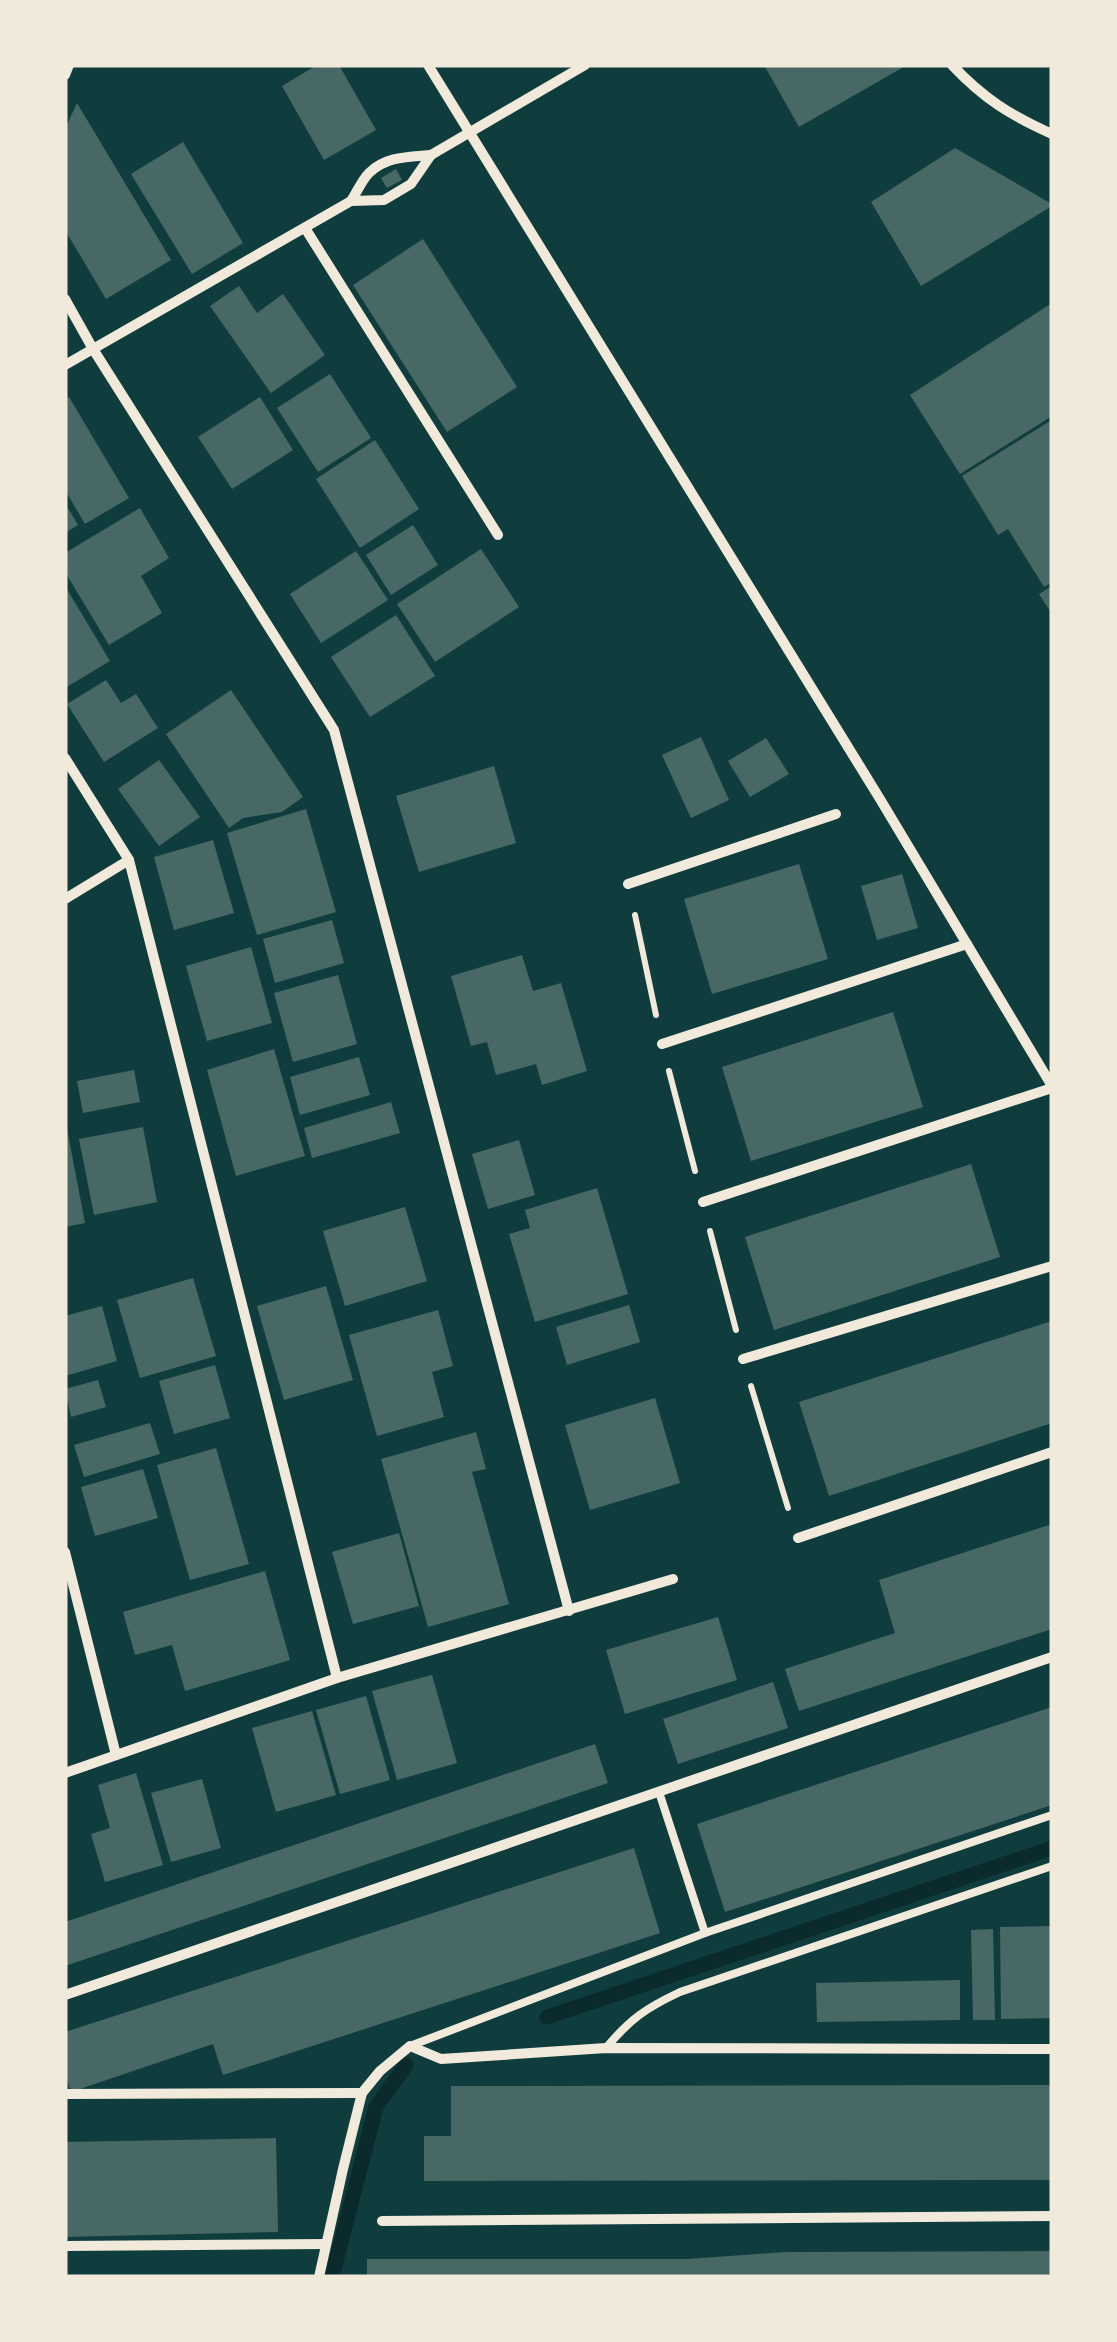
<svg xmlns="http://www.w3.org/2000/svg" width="1117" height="2342" font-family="Literata,serif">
  <rect width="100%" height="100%" fill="#0f3d3e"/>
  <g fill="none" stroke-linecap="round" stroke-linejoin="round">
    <g stroke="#0a2a2b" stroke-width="15">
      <polyline points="547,2017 1052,1848"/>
      <polyline points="332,2277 376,2107 406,2065"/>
    </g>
  </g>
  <g fill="#486865">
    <polygon points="317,65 339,65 376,130 324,160 282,86"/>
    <polygon points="764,65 907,65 799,127"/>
    <polygon points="77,103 171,260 106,299 65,230 65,129"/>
    <polygon points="183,142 243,243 192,274 131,174"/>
    <polygon points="955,148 1052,204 1052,206 921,286 871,202"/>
    <polygon points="396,169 402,180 387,188 381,178"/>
    <polygon points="423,239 517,387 447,432 353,285"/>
    <polygon points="239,286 257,313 283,294 325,355 271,393 210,306"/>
    <polygon points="1052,303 1052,416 960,474 910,395"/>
    <polygon points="330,374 371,438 318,472 277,408"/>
    <polygon points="69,397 129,498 85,524 65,490 65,400"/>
    <polygon points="260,397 293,450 232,489 198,437"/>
    <polygon points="1050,421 1052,582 1044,587 1008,529 998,535 962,476"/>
    <polygon points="375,440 419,509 360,548 316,479"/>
    <polygon points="65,503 78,525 65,533"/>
    <polygon points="140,508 169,558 141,576 162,613 109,645 65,572 65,553"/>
    <polygon points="413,525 438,565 391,595 366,555"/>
    <polygon points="481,549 519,607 435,662 397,604"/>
    <polygon points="356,551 388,600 321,643 290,594"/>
    <polygon points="65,586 110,661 65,688"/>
    <polygon points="1052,586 1052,614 1039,594"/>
    <polygon points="396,615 435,676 370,717 331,657"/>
    <polygon points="106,680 121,703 136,694 158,728 104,762 67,704"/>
    <polygon points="231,690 303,797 282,812 243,818 229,828 166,734"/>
    <polygon points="701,737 729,800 691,818 662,755"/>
    <polygon points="766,738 789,774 750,797 728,761"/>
    <polygon points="159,760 200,817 159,846 118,789"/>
    <polygon points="494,766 516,843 419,872 396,796"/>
    <polygon points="306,809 336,912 257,935 227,833"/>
    <polygon points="213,840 234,913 174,930 154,857"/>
    <polygon points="799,864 828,959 712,994 684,899"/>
    <polygon points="902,874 918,928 877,940 861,886"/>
    <polygon points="332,920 344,963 275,983 263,939"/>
    <polygon points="251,947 272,1023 207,1041 186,966"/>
    <polygon points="522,955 533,991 561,983 587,1071 542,1085 536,1064 496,1075 487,1042 471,1046 451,976"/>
    <polygon points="338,975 357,1044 293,1062 274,993"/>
    <polygon points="893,1012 923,1107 751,1161 722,1067"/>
    <polygon points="274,1049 305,1156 236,1176 207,1070"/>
    <polygon points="359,1057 370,1095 300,1115 290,1077"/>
    <polygon points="134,1070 140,1102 83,1113 77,1081"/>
    <polygon points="391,1102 400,1133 312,1158 304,1128"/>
    <polygon points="143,1127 157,1202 94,1215 79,1139"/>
    <polygon points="65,1129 67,1129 85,1223 65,1227"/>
    <polygon points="519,1140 535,1195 488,1209 472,1154"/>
    <polygon points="971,1164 1000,1257 774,1330 745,1237"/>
    <polygon points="597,1188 628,1294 535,1322 509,1234 530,1228 525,1210"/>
    <polygon points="405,1207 427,1281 345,1306 323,1231"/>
    <polygon points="193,1278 216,1356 140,1378 117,1300"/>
    <polygon points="326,1286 353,1380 284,1400 257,1306"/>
    <polygon points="629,1305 640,1342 567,1365 556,1327"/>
    <polygon points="102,1306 117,1361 65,1376 65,1316"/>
    <polygon points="438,1310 453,1366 432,1372 444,1417 377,1436 349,1335"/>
    <polygon points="1052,1321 1052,1423 829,1496 799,1402"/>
    <polygon points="215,1365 230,1418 174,1434 159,1381"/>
    <polygon points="98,1380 106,1407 71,1417 65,1389"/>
    <polygon points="655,1398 680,1483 590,1510 565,1425"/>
    <polygon points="150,1423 160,1454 84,1477 74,1445"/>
    <polygon points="476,1432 486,1469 472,1472 509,1604 428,1627 381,1459"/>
    <polygon points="216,1448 249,1564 190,1580 157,1465"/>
    <polygon points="143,1469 158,1518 95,1536 81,1487"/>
    <polygon points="1052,1524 1052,1629 799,1711 785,1669 895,1633 879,1580"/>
    <polygon points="399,1533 419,1606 353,1624 332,1552"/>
    <polygon points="265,1571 290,1660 185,1691 172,1645 135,1655 123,1612"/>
    <polygon points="718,1617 737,1680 625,1714 606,1650"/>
    <polygon points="432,1675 457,1763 397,1780 372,1691"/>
    <polygon points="773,1682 788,1728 678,1764 663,1719"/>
    <polygon points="366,1696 390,1780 340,1794 316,1710"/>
    <polygon points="1052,1707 1052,1805 725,1912 697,1824"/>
    <polygon points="312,1711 336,1795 276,1812 252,1728"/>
    <polygon points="595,1744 608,1783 65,1966 65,1922"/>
    <polygon points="136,1773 163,1865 105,1882 91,1834 110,1828 98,1785"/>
    <polygon points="202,1779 221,1848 171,1862 151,1793"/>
    <polygon points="634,1848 660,1933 223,2075 213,2044 71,2092 65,2075 65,2032"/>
    <polygon points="1052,1926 1052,2018 1001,2019 1000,1927"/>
    <polygon points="993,1929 995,2020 973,2020 971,1930"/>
    <polygon points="960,1980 960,2020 817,2022 816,1983"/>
    <polygon points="1052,2085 1052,2180 424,2181 424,2136 451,2136 451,2086"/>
    <polygon points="276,2138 278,2232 65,2237 65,2142"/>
    <polygon points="1052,2251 1052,2277 367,2277 367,2259 688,2259 785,2252"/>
  </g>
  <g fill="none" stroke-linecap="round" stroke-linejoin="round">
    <g stroke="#f1e9da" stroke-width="6">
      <polyline points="635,915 656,1015"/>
      <polyline points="669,1071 695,1171"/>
      <polyline points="710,1231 736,1330"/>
      <polyline points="751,1386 788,1508"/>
    </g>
    <g stroke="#f1e9da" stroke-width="8">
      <polyline points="659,1792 705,1933"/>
      <polyline points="410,2046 705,1933 1052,1815"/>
      <path d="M606,2048c24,-29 40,-40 74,-56l372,-126"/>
    </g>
    <g stroke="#f1e9da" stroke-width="10">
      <polyline points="428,65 880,799 1052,1086"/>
      <path d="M952,65c32,34 58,50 100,69"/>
      <polyline points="65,75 69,65"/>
      <polyline points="351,201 384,200 411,184 431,155 585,65"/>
      <polyline points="305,228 498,535"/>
      <polyline points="65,299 93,349 334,730 569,1611"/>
      <path d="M65,365l286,-164c6,-9 11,-21 18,-28 17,-17 40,-16 62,-18"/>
      <polyline points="65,758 129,860 337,1678"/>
      <polyline points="628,884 836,814"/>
      <polyline points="65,899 129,860"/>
      <polyline points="662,1044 967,944"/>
      <polyline points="703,1202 1052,1088"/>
      <polyline points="743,1359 1052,1266"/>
      <polyline points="798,1538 1052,1452"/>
      <polyline points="65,1552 116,1755"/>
      <polyline points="65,1773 337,1678 673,1579"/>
      <polyline points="65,1995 1052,1657"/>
      <polyline points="65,2094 362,2093"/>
      <polyline points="382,2221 1052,2216"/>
      <polyline points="65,2246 326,2244"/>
      <polyline points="319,2277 343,2169 362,2093 380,2071 410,2046 441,2059 606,2048 1052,2049"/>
    </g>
  </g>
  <rect width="1117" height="2342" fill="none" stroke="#f1e9da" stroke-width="135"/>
</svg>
